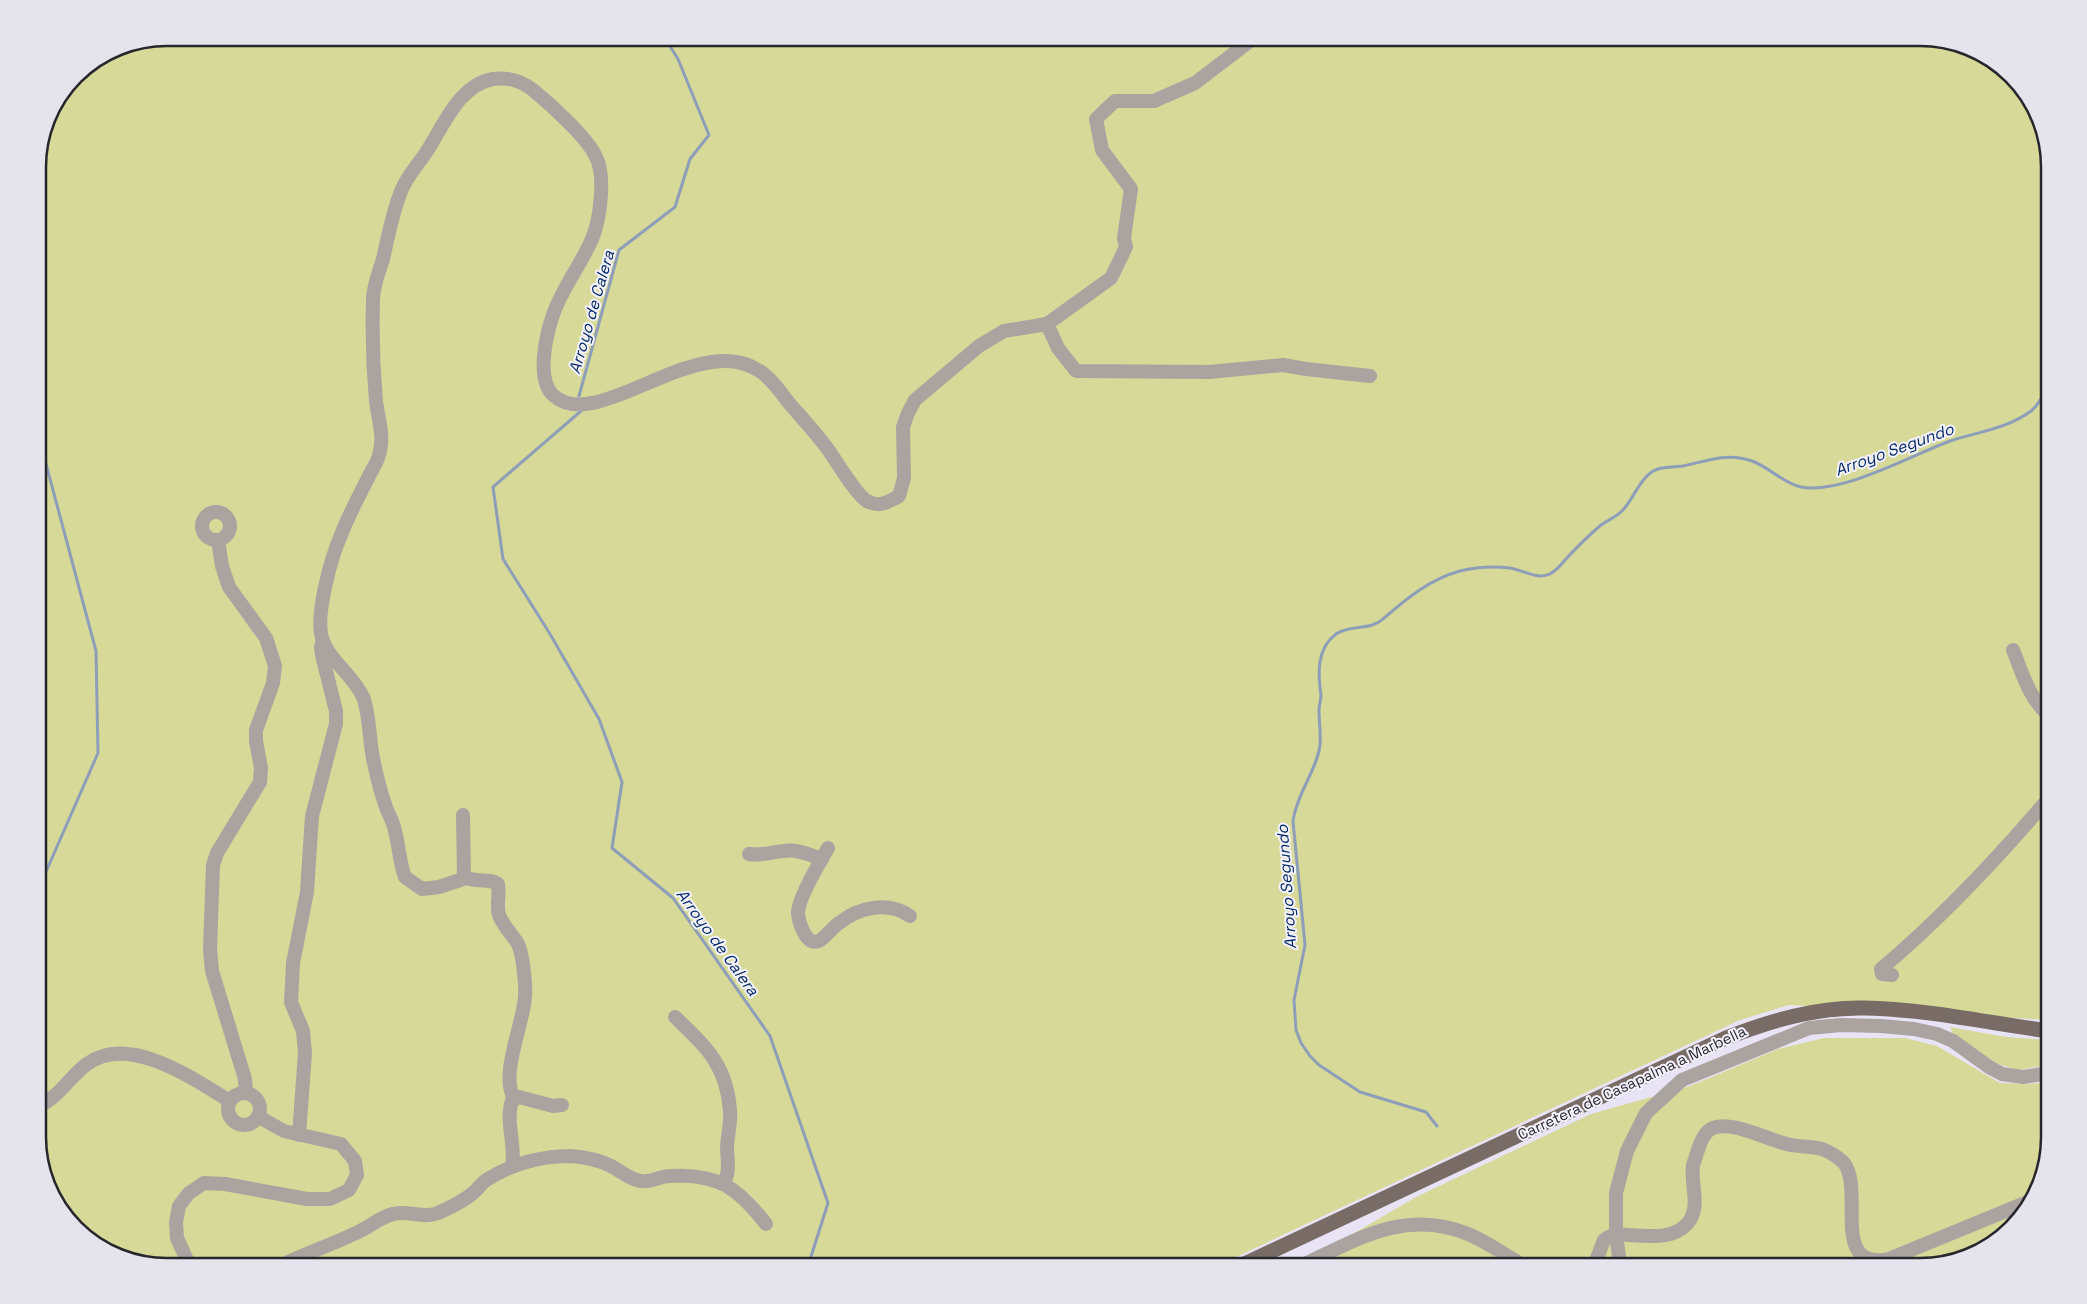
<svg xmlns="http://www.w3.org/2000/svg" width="2087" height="1304" font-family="'Space Grotesk',sans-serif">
  <rect width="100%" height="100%" fill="#e8e4f6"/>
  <g fill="#d6d998">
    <polygon points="167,38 1920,38 1992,59 2032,103 2049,167 2049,1020 1789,1005 1740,1020 1217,1266 167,1266 95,1245 55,1202 38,1145 38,159 48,117 76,75 118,47"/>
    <polygon points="1950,1027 2006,1037 2049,1040 2049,1065 2017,1070 1996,1063 1954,1036"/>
    <polygon points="1824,1038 1905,1038 1937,1046 2000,1083 2029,1084 2049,1082 2049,1137 2028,1209 1984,1249 1920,1266 1298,1266 1416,1197 1591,1114 1690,1086 1778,1049"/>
  </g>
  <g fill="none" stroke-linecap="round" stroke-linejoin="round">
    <g stroke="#8f9eb8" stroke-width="3">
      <polyline points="38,179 47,119"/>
      <polyline points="579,396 619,250 675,207 690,159 709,135 678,59 665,38"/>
      <polyline points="581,411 493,487 503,559 550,634 599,719 622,782 612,848 673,898 770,1036 828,1203 808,1266"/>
      <polyline points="38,434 96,651 98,753 38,890"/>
      <path d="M1437,1126l-11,-14 -66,-20 -41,-27 -9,-9 -9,-13 -5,-13 -2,-30 11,-55 -12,-124c4,-28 24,-51 27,-76 1,-11 -1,-24 -1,-35 0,-5 2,-10 2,-15 -3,-21 -5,-46 15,-61 14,-10 34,-3 47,-15 23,-20 47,-40 77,-48 16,-4 34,-5 50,-3 13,2 27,12 40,6 5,-3 11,-9 15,-14 11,-12 23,-24 36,-35 7,-5 15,-8 21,-14 12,-12 19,-37 36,-42 7,-2 17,-2 25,-3 24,-5 44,-14 69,-5 17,6 31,22 49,26 40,8 111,-32 149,-46 27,-9 57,-12 81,-30 8,-6 11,-16 18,-23"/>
    </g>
    <g stroke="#aba3a0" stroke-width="14">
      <polyline points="1254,38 1195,83 1154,101 1115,101 1096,119 1102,150 1131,189 1124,238 1126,247 1111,278 1047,324 1058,348 1076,371 1209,372 1283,365 1306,369 1370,376"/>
      <circle cx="216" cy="526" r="14"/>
      <polyline points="218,540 222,566 229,587 266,638 275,666 273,683 256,730 256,741 261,768 260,782 217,853 213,865 210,949 212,971 245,1079 246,1093"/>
      <path d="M2013,650c9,22 17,51 36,65"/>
      <path d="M463,815l1,61c10,8 25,1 34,8 2,10 -2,21 1,31 4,11 13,19 19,29 5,10 8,42 7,53 -2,29 -25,76 -11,102"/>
      <path d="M828,848c-8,14 -31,52 -30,66 1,8 4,16 8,22 3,5 8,7 13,5 7,-4 13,-13 20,-18 20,-16 49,-22 71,-7"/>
      <path d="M749,854c12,2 22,-2 35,-3 13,-2 26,4 38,8"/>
      <path d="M466,878l-27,9 -17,2 -17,-12c-6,-16 -6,-33 -11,-50 -2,-8 -7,-15 -9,-23 -5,-13 -8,-27 -11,-41 -5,-20 -4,-49 -11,-66 -10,-23 -37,-38 -42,-63 -4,-25 10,-76 20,-99 8,-21 19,-41 29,-61 4,-7 9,-15 10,-23 4,-16 -2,-33 -4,-50 -3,-33 -4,-68 -3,-101 0,-14 6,-28 10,-41 5,-22 9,-44 17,-65 5,-16 18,-29 27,-43 17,-26 32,-66 66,-72 15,-2 27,1 40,11 16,13 55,48 63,67 10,19 4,63 -4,82 -11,26 -30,49 -39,76 -7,20 -17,64 0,80 46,44 160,-83 220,-12 6,6 10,13 16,20 13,15 26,29 38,45 9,12 29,47 40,53 13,7 21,1 32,-5l5,-18 -1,-51 5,-14 7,-13 64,-54 25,-15 43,-7"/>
      <path d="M1892,975l-10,-1 -1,-5c62,-52 116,-110 168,-171"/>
      <path d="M675,1017c31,30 52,48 55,94 1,11 -2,23 -3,35 0,12 4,27 -4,37"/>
      <circle cx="244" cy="1109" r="16"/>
      <path d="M38,1106c21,-8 31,-29 49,-42 42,-31 106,15 143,37"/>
      <polyline points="299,1135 305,1053 303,1031 291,1002 293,963 307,892 312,816 336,724 336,711 322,655 321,647 323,641"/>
      <path d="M512,1166c4,-21 -7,-45 0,-65l7,-4 34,9 9,-1"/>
      <polyline points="193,1266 187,1260 177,1238 176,1222 179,1206 189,1193 204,1183 225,1184 307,1199 330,1199 349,1190 357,1175 355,1161 341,1144 284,1131 259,1117"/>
      <path d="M280,1266c26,-13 54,-22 80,-35 11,-5 22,-15 33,-17 16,-4 28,5 45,-1 9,-4 29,-14 36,-21 5,-4 8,-10 14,-13 24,-15 54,-23 83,-23 13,1 28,4 40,10 10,5 19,14 30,15 10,2 19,-5 29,-5 48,-3 68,12 96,48"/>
      <path d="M1301,1266c55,-26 104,-58 167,-32 20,8 38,22 57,32"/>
      <path d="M1594,1266l10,-26c3,-2 7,-4 10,-5 5,-2 11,0 15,0 20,1 43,5 58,-11 15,-16 3,-40 6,-59 2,-6 4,-12 6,-18 2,-6 6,-15 12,-18 19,-11 60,13 80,16 10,2 21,1 31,4 8,3 16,8 22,14 21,27 -15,108 45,96l141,-58"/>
      <polyline points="1618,1266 1619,1257 1616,1234 1616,1193 1627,1151 1646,1113 1682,1080 1809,1028 1841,1025 1881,1026 1914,1029 1937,1034 1953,1041 1989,1067 2002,1074 2023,1077 2049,1073"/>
    </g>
    <path stroke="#796b65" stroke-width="15" d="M1240,1266l486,-228c44,-17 90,-31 138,-30 62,1 124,15 185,23"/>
  </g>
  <g text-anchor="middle" stroke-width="4" stroke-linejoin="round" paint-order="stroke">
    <g font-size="15" fill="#27262d" stroke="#f5f3fd">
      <text transform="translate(1632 1083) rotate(-25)" y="5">Carretera de Casapalma a Marbella</text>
    </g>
    <g font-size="16" font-style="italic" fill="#012867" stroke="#f5f3fd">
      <text transform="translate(591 312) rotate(-74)" y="6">Arroyo de Calera</text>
      <text transform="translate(1894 449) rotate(-20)" y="6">Arroyo Segundo</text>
      <text transform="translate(1286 887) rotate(-94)" y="6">Arroyo Segundo</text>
      <text transform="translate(718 942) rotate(54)" y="6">Arroyo de Calera</text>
    </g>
  </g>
  <path d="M0 0H2087V1304H0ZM167 46H1920A121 121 0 0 1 2041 167V1137A121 121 0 0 1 1920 1258H167A121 121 0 0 1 46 1137V167A121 121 0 0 1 167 46Z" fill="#e5e3ec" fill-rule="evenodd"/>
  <path fill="none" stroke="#27262d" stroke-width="2.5" d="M167 46H1920A121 121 0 0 1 2041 167V1137A121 121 0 0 1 1920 1258H167A121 121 0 0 1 46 1137V167A121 121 0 0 1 167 46Z"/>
</svg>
